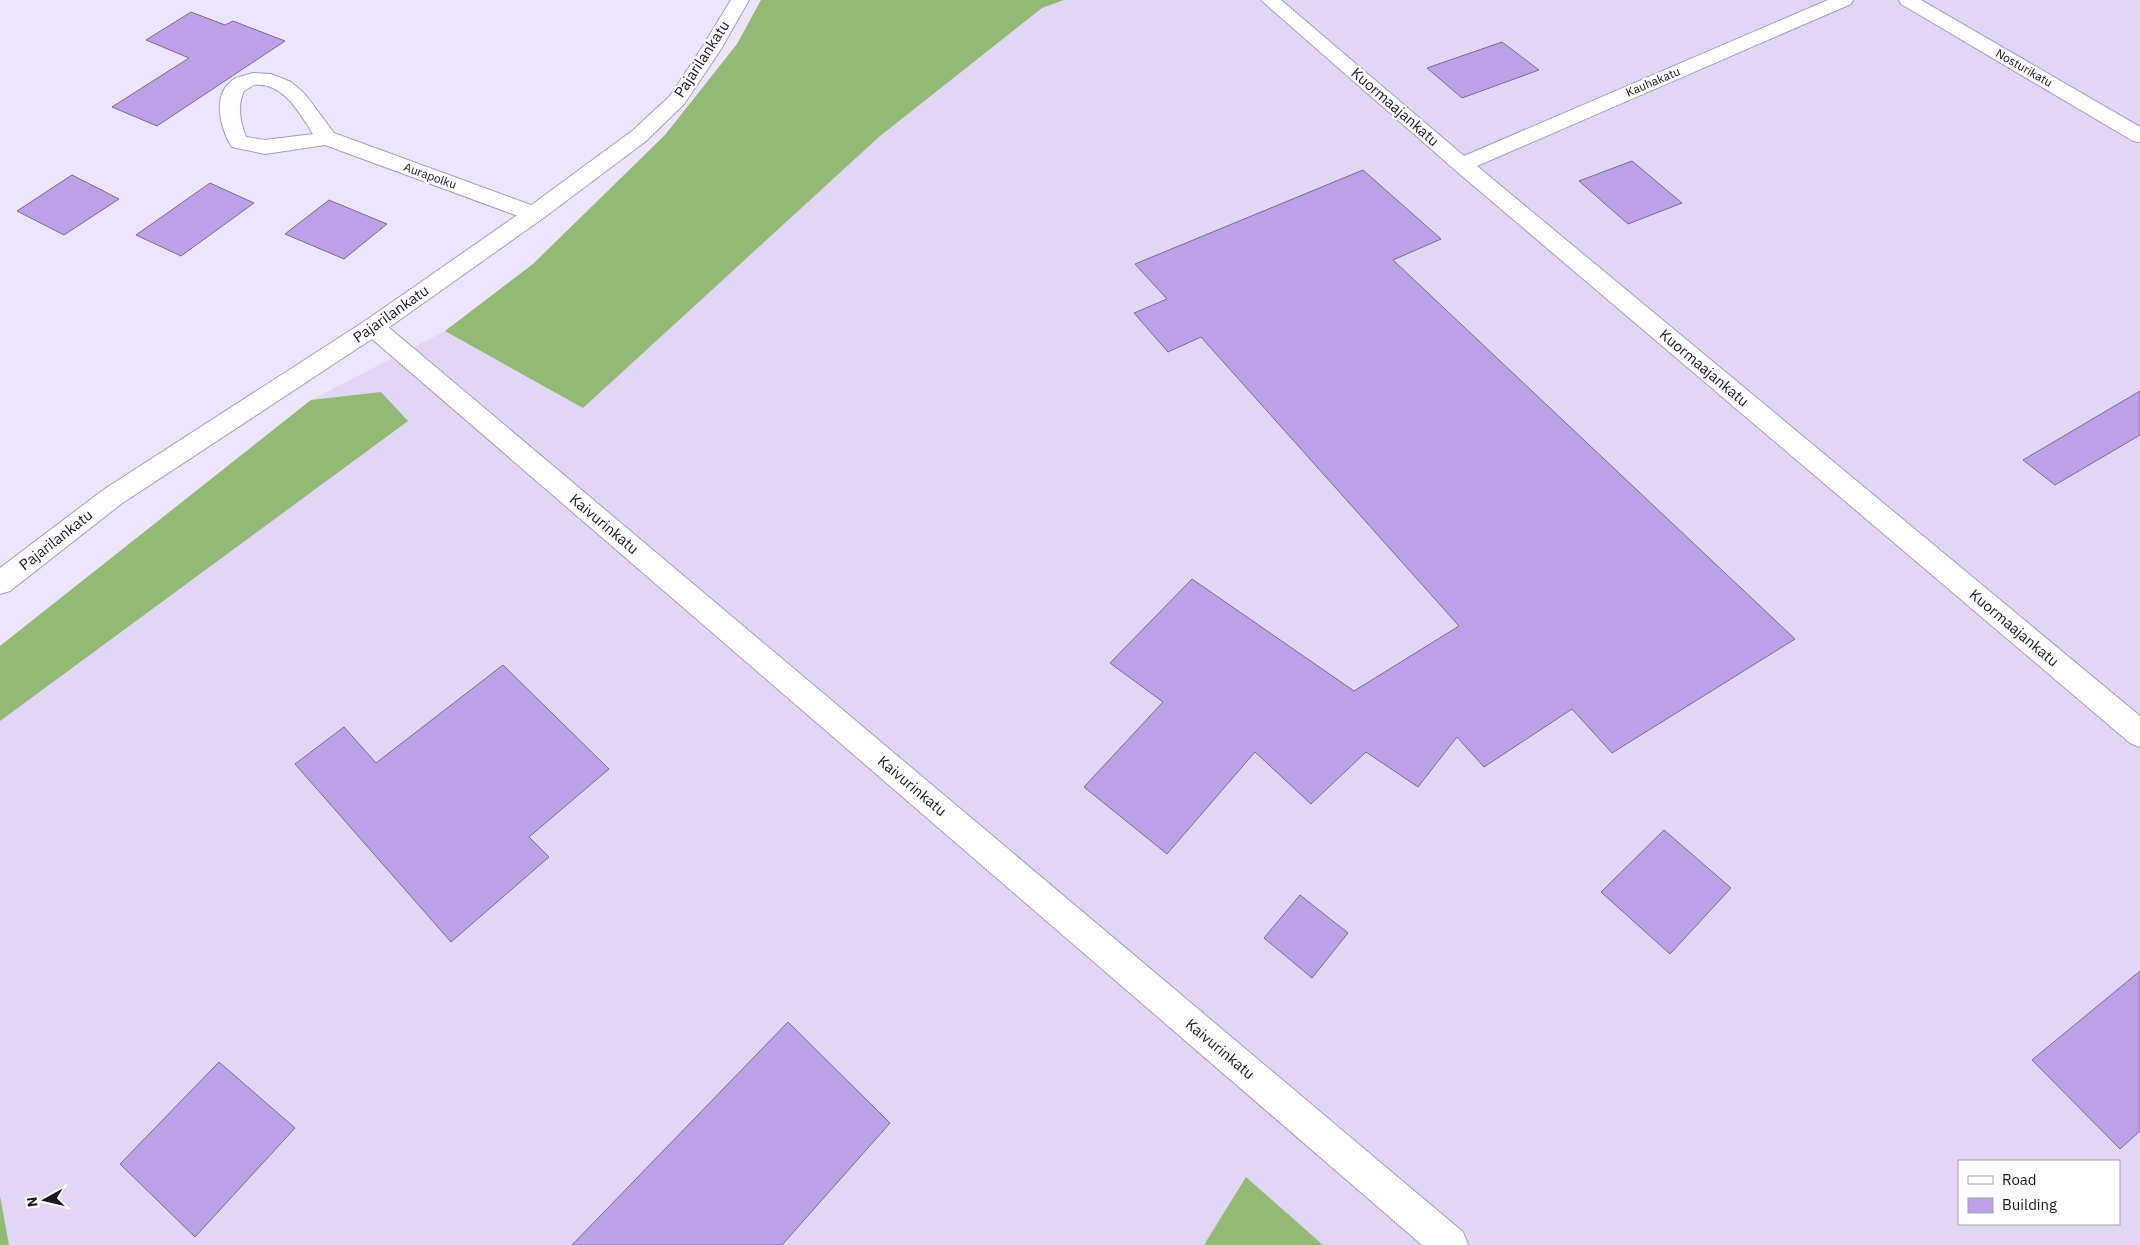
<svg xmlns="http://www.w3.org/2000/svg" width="2140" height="1245" font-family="'IBM Plex Sans',sans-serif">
  <rect width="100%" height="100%" fill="#ede4fe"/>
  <path fill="#e1d6f5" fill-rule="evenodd" d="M761,0h1379v1245h-2140v-599l311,-246 134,-69 88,-67 132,-129 72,-91zM1959,1161h160v63h-160z"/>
  <g fill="#93ba74">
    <polygon points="761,0 1064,0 1042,8 880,136 583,408 445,331 533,264 665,135 737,44"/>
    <polygon points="381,392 408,421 0,721 0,646 311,400"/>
    <polygon points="1246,1177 1323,1245 1204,1245"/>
    <polygon points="0,1196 9,1245 0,1245"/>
  </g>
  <g fill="#bca0e8" stroke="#786e8a">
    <polygon points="191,12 225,25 233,21 285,41 157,126 112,107 189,58 146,40"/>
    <polygon points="1502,42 1539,70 1462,98 1427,68"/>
    <polygon points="1632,161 1682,203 1628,224 1579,181"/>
    <polygon points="1363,170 1441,239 1393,260 1795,639 1612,753 1572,709 1484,767 1457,737 1418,787 1366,752 1311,804 1255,752 1167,854 1084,787 1163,702 1110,663 1192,579 1354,691 1459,626 1201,337 1168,352 1134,313 1167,299 1135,264"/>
    <polygon points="72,175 119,199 64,235 17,211"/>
    <polygon points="210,183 254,203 181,256 136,235"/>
    <polygon points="329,200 387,224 344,259 285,234"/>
    <polygon points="2140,391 2140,435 2055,485 2023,460"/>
    <polygon points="503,665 609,769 529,837 549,857 451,942 295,764 344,727 376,763"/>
    <polygon points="1664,830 1731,888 1670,954 1601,892"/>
    <polygon points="1300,895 1348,933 1312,978 1264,938"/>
    <polygon points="2140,971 2140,1131 2120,1149 2032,1060"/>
    <polygon points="788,1022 890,1123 782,1245 572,1245"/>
    <polygon points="219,1062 295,1128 195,1237 120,1164"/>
  </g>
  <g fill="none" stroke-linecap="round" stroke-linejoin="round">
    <defs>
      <g id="minor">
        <polygon points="1261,0 1281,0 1464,156 1828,0 1853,0 1851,4 1477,166 2140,716 2140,747 2130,743 1455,170"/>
        <polygon points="1899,0 1921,0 2140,127 2140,142 2133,141 1901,4"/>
        <path d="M253,73l18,1 20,8 14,12 29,39 208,76 3,5 -3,5 -8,2 -8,-2 -201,-74 -60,9 -33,-7c-12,-19 -21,-53 2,-68 6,-3 13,-4 19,-6zM254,85c29,-3 45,27 59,49l-48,6 -19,-3c-6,-15 -9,-31 -2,-46z"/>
        <polygon points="373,319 381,321 1463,1232 1468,1245 1422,1245 365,333 361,327 365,321"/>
      </g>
      <polygon id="tertiary" points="731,0 749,0 721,49 684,104 646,141 542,219 381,333 121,504 10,591 0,594 0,568 103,490 365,321 526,209 632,131 670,96 701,49"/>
    </defs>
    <use href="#minor" stroke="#a69cb9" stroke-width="2"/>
    <use href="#tertiary" stroke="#a69cb9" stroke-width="2"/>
    <use href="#minor" fill="#fff" fill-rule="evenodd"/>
    <use href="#tertiary" fill="#fff" fill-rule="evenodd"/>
  </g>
  <g text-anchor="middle" stroke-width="4.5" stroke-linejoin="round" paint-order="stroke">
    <g font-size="12" fill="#1b1722" stroke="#fff">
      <text transform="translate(2024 68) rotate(30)" y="4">Nosturikatu</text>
      <text transform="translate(1653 82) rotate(-23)" y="4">Kauhakatu</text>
      <text transform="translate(430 176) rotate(20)" y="4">Aurapolku</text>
    </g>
    <g font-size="15" fill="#1b1722" stroke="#fff">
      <text transform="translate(702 59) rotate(-57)" y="5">Pajarilankatu</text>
      <text transform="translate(1395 107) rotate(41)" y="5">Kuormaajankatu</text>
      <text transform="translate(391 314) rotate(-35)" y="5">Pajarilankatu</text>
      <text transform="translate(1704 368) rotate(40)" y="5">Kuormaajankatu</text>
      <text transform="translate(604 524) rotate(40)" y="5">Kaivurinkatu</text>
      <text transform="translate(56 540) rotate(-38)" y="5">Pajarilankatu</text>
      <text transform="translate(2014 628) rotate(40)" y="5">Kuormaajankatu</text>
      <text transform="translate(912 786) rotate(40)" y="5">Kaivurinkatu</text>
      <text transform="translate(1220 1049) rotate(40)" y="5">Kaivurinkatu</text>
    </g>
  </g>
  <rect x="1958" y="1160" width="162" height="65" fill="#ffffff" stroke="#a4a2a7"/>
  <rect x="1968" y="1176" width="25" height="8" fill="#ffffff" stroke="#a4a2a7"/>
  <text x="2002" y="1185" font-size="15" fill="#1b1722">Road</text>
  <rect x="1968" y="1198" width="25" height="15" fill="#bca0e8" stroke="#a4a2a7"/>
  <text x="2002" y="1210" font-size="15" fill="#1b1722">Building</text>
  <g transform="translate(45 1200) rotate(262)" stroke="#ffffff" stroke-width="4" paint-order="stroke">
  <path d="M0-4L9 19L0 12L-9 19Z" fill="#1b1722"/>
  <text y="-8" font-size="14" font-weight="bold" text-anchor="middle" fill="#1b1722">N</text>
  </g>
</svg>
